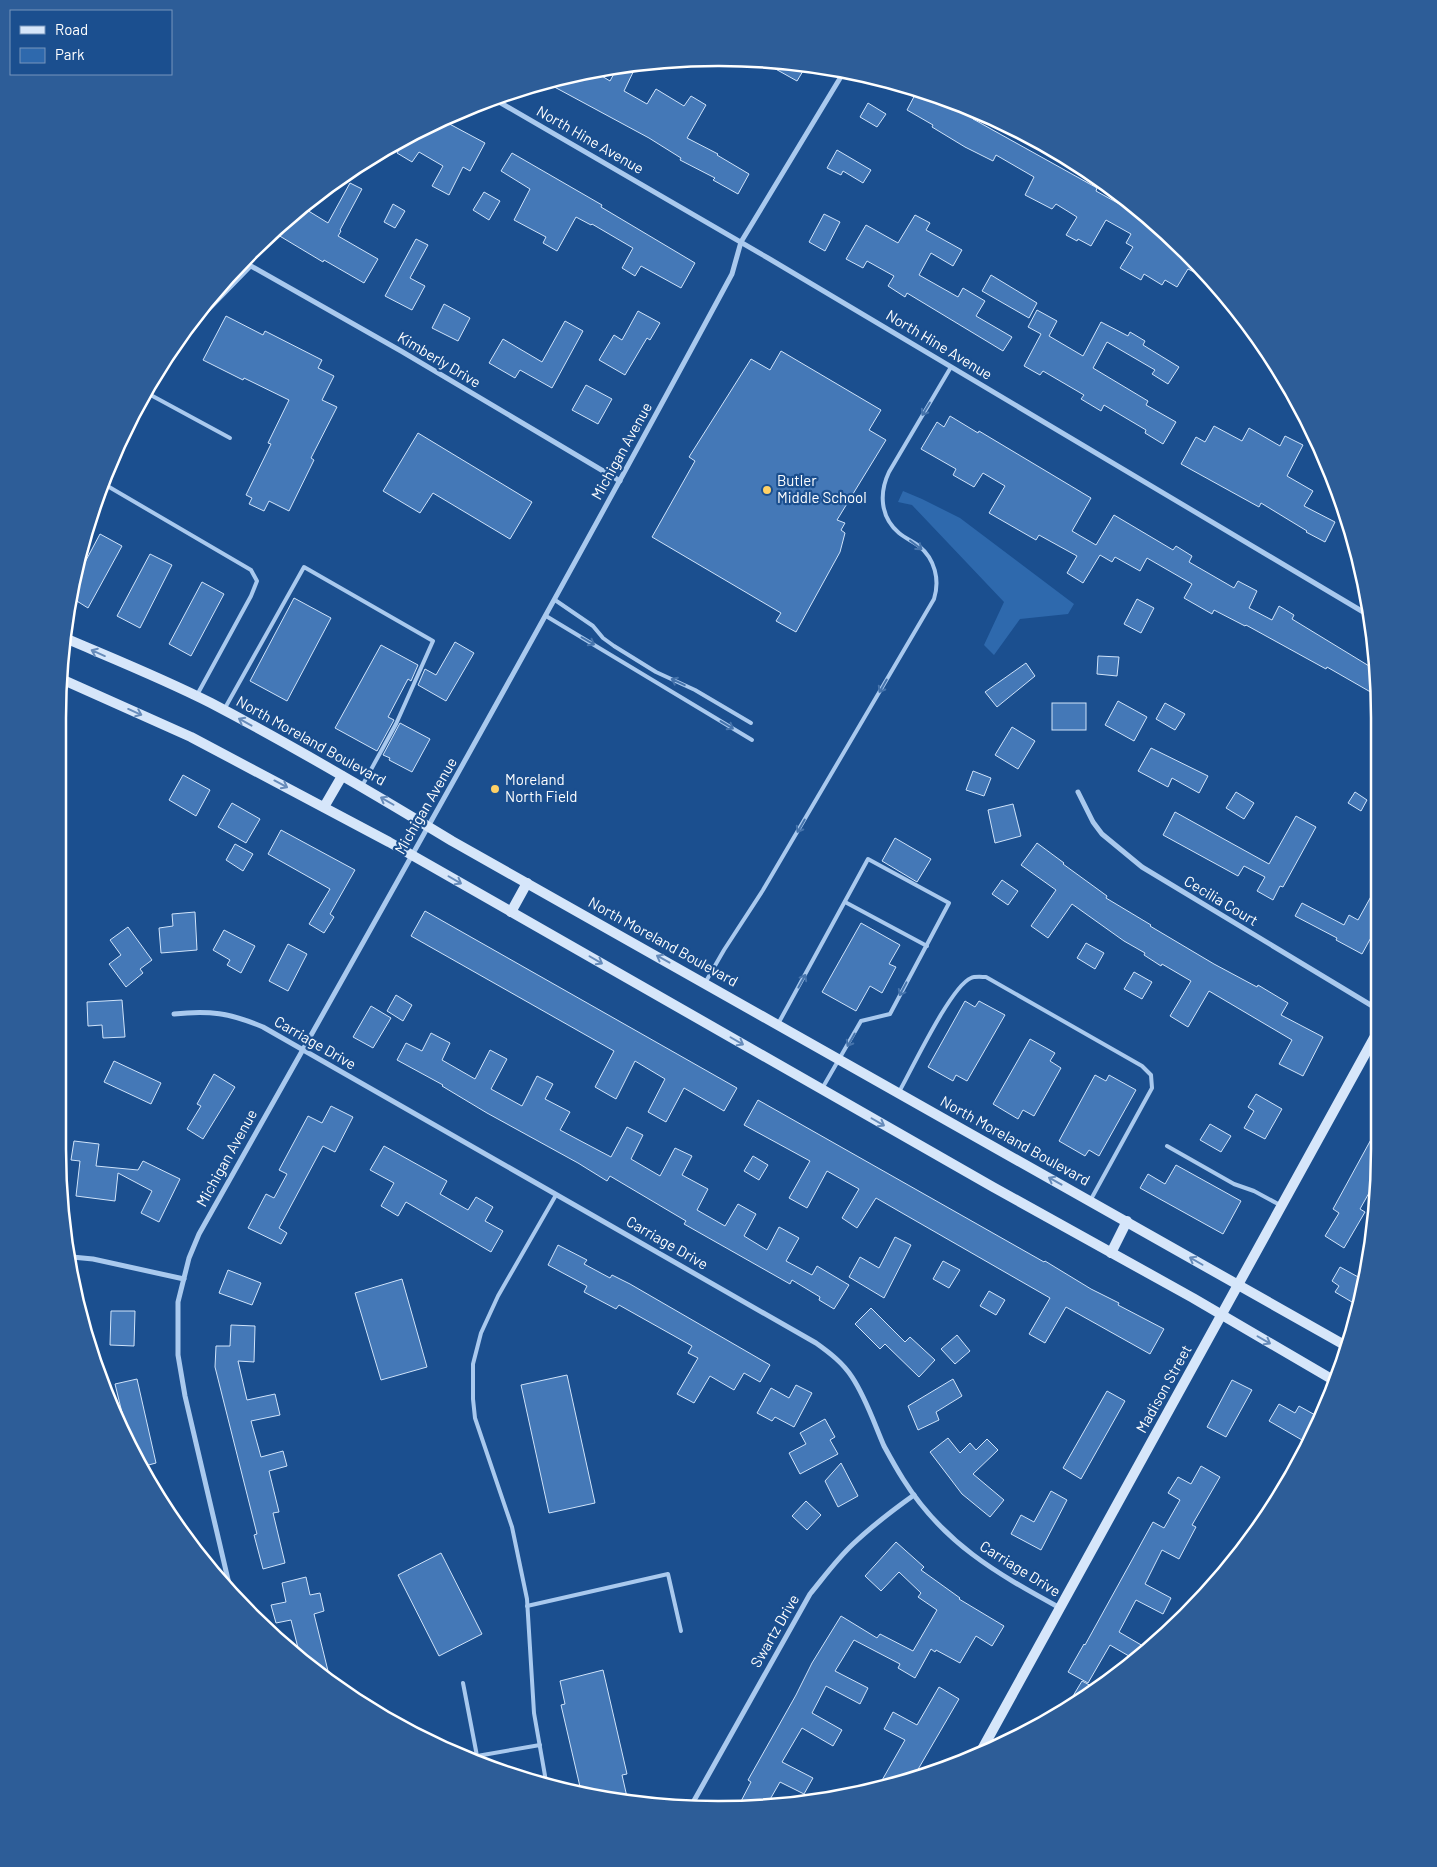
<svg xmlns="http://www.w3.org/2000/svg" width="1437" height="1867" font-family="Barlow,sans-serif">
  <rect width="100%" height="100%" fill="#1b4f8f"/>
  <polygon fill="#2e69ad" points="903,491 922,499 960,518 1074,604 1068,614 1020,619 994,655 984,645 1004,602 912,505 898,502"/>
  <g fill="#4478b7" stroke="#cfe3fa">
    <polygon points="763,62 795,65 806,66 797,81"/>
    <polygon points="636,66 624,91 647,104 656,89 684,106 691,96 706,105 687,138 718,154 717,155 749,174 738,194 713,180 715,178 680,160 681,158 649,138 547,83 592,70 610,81 617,68"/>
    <polygon points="917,91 946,100 975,117 973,119 1097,188 1096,191 1150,221 1186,251 1210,280 1188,269 1177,287 1165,280 1162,285 1144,274 1141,280 1120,268 1133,247 1126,243 1131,234 1106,220 1091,246 1078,239 1077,241 1066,235 1077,217 1056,204 1052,209 1025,195 1034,177 996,155 993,161 965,147 932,127 933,125 907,110"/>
    <polygon points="868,103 886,114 877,127 860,117"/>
    <polygon points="442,120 485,143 470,171 463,167 449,195 432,186 443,166 419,152 412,162 397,153 405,140"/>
    <polygon points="837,150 871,170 863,183 843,171 841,175 827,168"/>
    <polygon points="512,153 602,205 601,207 695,263 681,288 641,266 635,276 622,268 633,248 592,224 591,225 576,217 557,251 543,243 546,237 514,220 530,189 501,171"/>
    <polygon points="350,183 362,189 340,230 341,231 338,236 378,259 364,283 324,260 323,262 273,232 282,222 302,207 328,223"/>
    <polygon points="484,192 500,201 489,220 473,210"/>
    <polygon points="393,204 405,211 395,228 384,222"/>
    <polygon points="824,214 840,222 825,251 809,242"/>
    <polygon points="915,215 930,223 926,230 962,250 953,266 931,253 919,275 958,297 963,288 985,301 976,316 1012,337 1003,351 907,293 905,297 888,286 894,276 867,261 863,268 846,259 866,225 898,243"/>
    <polygon points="416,239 428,245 410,278 425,286 412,310 385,296"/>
    <polygon points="991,275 1037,303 1029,318 982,291"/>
    <polygon points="444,304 470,318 458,341 432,328"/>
    <polygon points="1037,310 1057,321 1049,336 1083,356 1101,322 1128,336 1130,332 1145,341 1143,345 1179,367 1168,384 1152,374 1155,370 1107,342 1093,368 1148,401 1146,405 1176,422 1163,444 1145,433 1146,430 1104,405 1101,411 1081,399 1084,395 1043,371 1040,375 1024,366 1041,334 1028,327"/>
    <polygon points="638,311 660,323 650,340 647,338 625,375 599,360 614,335 622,340"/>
    <polygon points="226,316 263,335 265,331 322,360 318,368 334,376 322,400 337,407 311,458 314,460 289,511 269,501 264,511 249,504 252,498 246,495 271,444 268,443 289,400 244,378 243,380 203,360"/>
    <polygon points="565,321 583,331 552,388 520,370 515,378 489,363 503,339 542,362"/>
    <polygon points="781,351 881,410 869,430 886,440 837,520 845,523 841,530 845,533 840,552 796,632 776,621 781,613 652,537 695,461 689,457 751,359 770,370"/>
    <polygon points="586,385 612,399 598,424 572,410"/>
    <polygon points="950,416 978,433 979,431 1091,498 1072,531 1096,545 1114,515 1173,550 1176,546 1192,556 1189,562 1234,588 1238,581 1257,591 1249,608 1272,620 1279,606 1294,615 1292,619 1374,669 1374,694 1327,667 1326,669 1246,625 1245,626 1214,610 1212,614 1184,598 1192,584 1147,558 1140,571 1115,557 1112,562 1100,555 1083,583 1067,573 1077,556 1039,535 1036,540 989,513 1005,486 983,473 974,487 953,475 956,469 921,449 937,422 944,427"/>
    <polygon points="1214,426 1242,441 1249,428 1280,446 1285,436 1303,445 1287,476 1313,491 1304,506 1335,522 1325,542 1306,532 1307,531 1261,503 1259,507 1181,464 1196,437 1205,442"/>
    <polygon points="418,433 532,502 510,539 433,493 420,513 383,491"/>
    <polygon points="100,534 122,546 88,608 72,598 75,581"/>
    <polygon points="150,554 172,565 140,628 117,616"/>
    <polygon points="202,582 224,594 191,656 169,644"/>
    <polygon points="294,598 331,618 287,701 250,681"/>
    <polygon points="1137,599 1154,608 1141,633 1124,624"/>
    <polygon points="455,642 474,653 446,701 418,685 425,669 436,675"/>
    <polygon points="381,645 418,665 411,681 408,679 388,717 394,720 377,751 335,728"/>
    <polygon points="1098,656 1119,657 1117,676 1097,674"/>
    <polygon points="1026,663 1035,676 997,707 985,692"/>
    <polygon points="1118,701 1147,717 1134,741 1105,725"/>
    <rect x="1052" y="703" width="34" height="27"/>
    <polygon points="1165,703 1185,714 1175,730 1156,719"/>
    <polygon points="400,723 430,739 412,772 389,760 390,758 383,755"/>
    <polygon points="1012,727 1035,741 1018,769 995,755"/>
    <polygon points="1151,748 1208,776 1199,793 1172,778 1168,787 1138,771"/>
    <polygon points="973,771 991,778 984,796 966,790"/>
    <polygon points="183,775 210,790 196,816 169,800"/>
    <polygon points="1236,792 1254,803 1244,819 1226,808"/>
    <polygon points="1355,792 1367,800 1361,811 1348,803"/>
    <polygon points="232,803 260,819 246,843 218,827"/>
    <polygon points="1013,804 1021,836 995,843 988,810"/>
    <polygon points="1175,812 1269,864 1296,816 1316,827 1283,887 1280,886 1273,900 1257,891 1265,877 1244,866 1238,876 1163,835"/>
    <polygon points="281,830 355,870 330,914 334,917 324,933 309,924 330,889 268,854"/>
    <polygon points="895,838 931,859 917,882 882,861"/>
    <polygon points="1037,843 1064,863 1063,864 1107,896 1106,898 1151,925 1150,926 1214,964 1257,987 1258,985 1288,1003 1281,1015 1323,1037 1303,1076 1279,1064 1292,1040 1209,991 1188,1027 1170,1016 1191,981 1162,964 1161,966 1144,955 1145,953 1124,941 1072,904 1048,938 1031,926 1056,890 1021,865"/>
    <polygon points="235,844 253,854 243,871 226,860"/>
    <polygon points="1002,880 1018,891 1008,905 992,894"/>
    <polygon points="1374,891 1374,932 1362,954 1336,940 1337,938 1295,916 1302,903 1344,925 1349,915 1358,920"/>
    <polygon points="425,911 737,1088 724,1111 684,1088 666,1122 648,1112 665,1079 635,1061 616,1099 595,1087 614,1051 411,936"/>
    <polygon points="195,912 197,950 161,953 159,928 173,926 172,914"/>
    <polygon points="861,923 900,945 889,964 896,967 882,993 870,986 856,1011 822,992"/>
    <polygon points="128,927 152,960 140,969 143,973 126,987 109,964 121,955 110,940"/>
    <polygon points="224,930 255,946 241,973 227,965 230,960 213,950"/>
    <polygon points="1086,943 1104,953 1095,969 1077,958"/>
    <polygon points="288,944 307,954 288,991 269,981"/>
    <polygon points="1134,972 1152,982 1142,999 1124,989"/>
    <polygon points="396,995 412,1005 403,1021 387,1011"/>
    <polygon points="122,1000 125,1037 103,1038 102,1025 88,1026 87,1002"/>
    <polygon points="965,1001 975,1007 979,1001 1005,1015 967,1081 956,1075 953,1081 928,1067"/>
    <polygon points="371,1006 391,1018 373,1048 353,1037"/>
    <polygon points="431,1033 450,1043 442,1060 475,1079 490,1050 507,1059 491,1089 522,1106 537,1076 553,1084 545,1099 570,1112 560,1130 611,1157 627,1127 643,1135 631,1159 660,1176 675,1148 692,1156 682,1175 708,1189 697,1210 725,1226 738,1204 756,1214 744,1236 767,1250 779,1227 799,1238 786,1261 812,1275 817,1266 849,1285 834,1309 819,1300 820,1297 792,1280 790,1284 684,1224 686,1221 610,1176 607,1181 578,1163 487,1113 442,1086 443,1085 397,1060 406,1043 422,1051"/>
    <polygon points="1030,1039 1055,1053 1050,1061 1061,1068 1034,1116 1023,1110 1018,1119 993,1104"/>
    <polygon points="114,1061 161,1083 151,1104 104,1082"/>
    <polygon points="214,1074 235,1087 203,1139 187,1129 201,1106 197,1104"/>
    <polygon points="1095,1075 1106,1081 1109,1075 1136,1090 1099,1156 1089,1150 1085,1156 1059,1141"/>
    <polygon points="1256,1094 1282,1109 1265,1139 1244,1128 1254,1111 1248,1107"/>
    <polygon points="758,1100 1044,1262 1045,1261 1091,1289 1119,1303 1118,1305 1164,1329 1150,1354 1066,1307 1045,1343 1029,1334 1050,1298 876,1198 857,1228 842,1218 859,1189 827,1171 807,1208 789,1198 810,1161 744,1125"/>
    <polygon points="331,1106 353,1117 335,1152 323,1146 279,1228 287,1233 281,1244 248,1228 266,1194 274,1198 287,1174 279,1170 308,1116 322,1123"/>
    <polygon points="1210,1124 1231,1136 1221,1152 1200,1140"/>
    <polygon points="1374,1134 1374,1184 1360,1209 1365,1212 1344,1248 1325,1236 1339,1213 1333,1209"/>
    <polygon points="74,1141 99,1144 96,1166 138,1170 143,1161 180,1179 159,1222 141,1213 152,1191 118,1173 115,1201 76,1196 80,1161 71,1160"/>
    <polygon points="384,1146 447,1181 440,1194 468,1210 476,1197 493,1207 485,1221 503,1231 491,1252 406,1202 398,1216 381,1206 394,1183 370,1170"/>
    <polygon points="753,1156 768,1165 759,1180 744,1171"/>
    <polygon points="1176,1165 1241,1201 1223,1234 1140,1188 1148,1174 1165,1184"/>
    <polygon points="895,1237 911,1245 884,1298 849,1277 860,1257 879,1268"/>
    <polygon points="558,1245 587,1260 584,1264 610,1278 612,1275 630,1284 770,1365 760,1382 744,1373 734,1390 710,1376 694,1403 677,1394 698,1358 688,1353 692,1346 619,1305 616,1309 584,1292 587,1286 548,1265"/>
    <polygon points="943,1261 960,1270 949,1288 933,1279"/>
    <polygon points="1340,1267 1360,1278 1359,1280 1363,1282 1357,1305 1335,1292 1339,1286 1332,1281"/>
    <polygon points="228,1270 261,1283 252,1305 219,1293"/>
    <polygon points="402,1279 427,1367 381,1380 355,1293"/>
    <polygon points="989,1291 1005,1300 996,1315 980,1306"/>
    <polygon points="871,1308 905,1342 910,1337 935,1360 919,1377 885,1344 880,1349 855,1324"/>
    <polygon points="111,1311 135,1311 134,1346 110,1345"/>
    <polygon points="231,1325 255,1326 254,1362 238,1361 247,1400 275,1394 280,1415 251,1421 261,1457 283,1451 287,1466 269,1471 279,1512 273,1513 285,1563 263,1569 254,1535 257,1534 215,1367 216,1346 230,1346"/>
    <polygon points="957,1335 970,1351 955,1364 941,1349"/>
    <polygon points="567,1375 595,1503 549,1513 521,1385"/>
    <polygon points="137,1379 156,1463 141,1467 127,1433 115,1384"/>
    <polygon points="953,1379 962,1396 936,1412 939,1420 918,1430 908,1406"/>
    <polygon points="1232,1380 1252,1390 1226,1437 1207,1427"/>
    <polygon points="796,1385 812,1393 794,1427 775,1417 772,1421 757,1413 771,1388 789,1398"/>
    <polygon points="1107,1391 1125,1401 1081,1479 1063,1468"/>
    <polygon points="1279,1404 1295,1413 1299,1406 1317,1416 1302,1440 1269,1421"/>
    <polygon points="825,1419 835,1437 830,1440 838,1454 800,1474 789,1453 806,1444 800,1433"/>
    <polygon points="948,1438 960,1453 970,1443 976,1450 987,1439 998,1450 973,1474 1004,1500 990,1517 962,1494 930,1452"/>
    <polygon points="841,1463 858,1496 838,1507 825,1481"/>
    <polygon points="1201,1466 1220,1477 1192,1525 1196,1527 1179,1559 1162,1550 1145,1584 1171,1598 1163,1614 1136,1600 1119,1632 1143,1646 1138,1655 1134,1659 1110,1645 1088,1683 1068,1672 1084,1644 1085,1645 1153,1522 1164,1528 1180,1500 1168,1493 1178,1477 1191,1484"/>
    <polygon points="1051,1491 1067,1500 1041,1550 1011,1534 1021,1515 1034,1522"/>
    <polygon points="806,1501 821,1515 807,1530 792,1516"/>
    <polygon points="896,1542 924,1567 921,1570 960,1598 959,1599 1004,1626 992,1646 976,1636 960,1663 936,1650 935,1652 931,1649 915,1678 898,1668 900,1664 854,1640 835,1671 868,1688 860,1704 826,1686 812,1713 842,1730 833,1746 802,1728 782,1762 813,1778 804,1794 780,1782 768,1803 738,1807 751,1782 748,1780 796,1695 812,1663 841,1616 877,1638 880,1634 913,1651 937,1610 918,1597 921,1593 899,1572 881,1591 865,1576"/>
    <polygon points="441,1553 482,1634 439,1656 398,1575"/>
    <polygon points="306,1577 310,1595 320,1593 324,1611 314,1614 329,1675 299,1652 291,1620 276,1623 271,1605 286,1602 282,1583"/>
    <polygon points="603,1670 627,1774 622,1775 627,1797 581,1791 561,1705 565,1704 560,1681"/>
    <polygon points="1082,1681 1097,1689 1085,1698 1064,1711"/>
    <polygon points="939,1687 959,1699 913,1778 890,1787 877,1789 905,1740 884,1729 893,1712 917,1725"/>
  </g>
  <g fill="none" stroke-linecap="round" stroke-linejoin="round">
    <g stroke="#a9c9ee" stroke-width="4">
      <polyline points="181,338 251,266"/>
      <polyline points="147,393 230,438"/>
      <polyline points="104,484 251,570 257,581 251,596 197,695"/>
      <polyline points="555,600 593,626 603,638 614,646 656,672 695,690 751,723"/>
      <polyline points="546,616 752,740"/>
      <polyline points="225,708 304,567 433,641 396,724 362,786"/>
      <polyline points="58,830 62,824"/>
      <polyline points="845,902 927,946"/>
      <path d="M705,983l19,-33 39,-60 171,-291c6,-19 1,-40 -15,-53 -7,-5 -14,-8 -20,-13 -19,-16 -20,-40 -10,-61l62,-105"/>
      <polyline points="778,1024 868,859 949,903 890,1014 861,1021 823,1087"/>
      <path d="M899,1092c13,-23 52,-106 72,-114 4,-2 11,-1 15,-1l156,89 9,9 1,13 -62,113"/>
      <polyline points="1167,1146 1234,1184 1254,1191 1280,1205"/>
      <polyline points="527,1606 668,1574 681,1631"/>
      <polyline points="463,1683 477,1756 540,1745"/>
      <polyline points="547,1787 534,1713 527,1599 512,1527 475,1418 473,1399 473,1364 481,1333 498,1296 556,1195"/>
    </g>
    <g stroke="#a9c9ee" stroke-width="5">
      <polyline points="494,99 768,258 1370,616"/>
      <polyline points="244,262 401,351 620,481"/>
      <polyline points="1078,792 1093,822 1102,834 1142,867 1374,1007"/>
      <path d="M174,1014c35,-4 56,-1 89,13l553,316c14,10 27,20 36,34 14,21 22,46 32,69 6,11 12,22 19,33 40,64 93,94 157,129"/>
      <polyline points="72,1257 93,1259 184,1279"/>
      <path d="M230,1588l-45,-192 -7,-41v-53l11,-44 10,-24c180,-319 359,-637 533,-960l9,-32 104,-172"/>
      <path d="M691,1806l119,-212c14,-17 27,-35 43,-50 19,-18 40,-34 61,-49"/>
    </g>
    <g stroke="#d6e6fa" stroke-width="10">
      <path d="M65,638c49,21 99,41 146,65 82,43 162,90 241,138l896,506"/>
      <polyline points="59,678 191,737 389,842 993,1187 1193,1298 1335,1381"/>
      <polyline points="324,807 342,776"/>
      <polyline points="511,912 527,883"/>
      <polyline points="1111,1253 1127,1221"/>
      <polyline points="980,1753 1374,1038"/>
    </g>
  </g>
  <defs><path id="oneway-shaft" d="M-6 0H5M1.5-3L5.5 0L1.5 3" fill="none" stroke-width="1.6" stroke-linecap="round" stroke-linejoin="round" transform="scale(1.25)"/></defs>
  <g stroke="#4674ac">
    <use href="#oneway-shaft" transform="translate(926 409) rotate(121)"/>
    <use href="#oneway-shaft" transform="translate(916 545) rotate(37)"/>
    <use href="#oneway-shaft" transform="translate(588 641) rotate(30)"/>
    <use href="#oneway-shaft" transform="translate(678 682) rotate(-155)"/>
    <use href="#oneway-shaft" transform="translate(883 686) rotate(120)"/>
    <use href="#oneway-shaft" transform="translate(727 725) rotate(31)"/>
    <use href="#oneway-shaft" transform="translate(801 826) rotate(120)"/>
    <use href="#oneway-shaft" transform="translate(802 981) rotate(-61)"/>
    <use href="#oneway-shaft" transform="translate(903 989) rotate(118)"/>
    <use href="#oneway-shaft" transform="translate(851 1040) rotate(120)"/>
  </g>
  <g stroke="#668bba">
    <use href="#oneway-shaft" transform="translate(98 653) rotate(-156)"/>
    <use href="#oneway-shaft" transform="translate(135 712) rotate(24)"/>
    <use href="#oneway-shaft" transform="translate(245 722) rotate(-151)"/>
    <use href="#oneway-shaft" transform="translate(281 784) rotate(28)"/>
    <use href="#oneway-shaft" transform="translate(387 801) rotate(-150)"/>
    <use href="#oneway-shaft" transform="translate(455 880) rotate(30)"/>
    <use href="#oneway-shaft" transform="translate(663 959) rotate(-151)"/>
    <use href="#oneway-shaft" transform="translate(596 960) rotate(30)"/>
    <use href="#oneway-shaft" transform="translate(737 1041) rotate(30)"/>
    <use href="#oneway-shaft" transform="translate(878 1122) rotate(30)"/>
    <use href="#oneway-shaft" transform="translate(1055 1181) rotate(-151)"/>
    <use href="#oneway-shaft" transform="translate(1196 1261) rotate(-150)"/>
    <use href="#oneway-shaft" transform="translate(1264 1340) rotate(30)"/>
  </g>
  <g fill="#ffd166" stroke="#1b4f8f" stroke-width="2">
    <circle cx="767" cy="490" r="5"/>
    <circle cx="495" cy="789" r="5"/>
  </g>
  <g text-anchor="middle" stroke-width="4.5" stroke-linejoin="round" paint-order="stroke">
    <g font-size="15" fill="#fff" stroke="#1b4f8f">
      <text transform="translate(590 140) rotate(30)" y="5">North Hine Avenue</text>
      <text transform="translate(939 345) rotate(31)" y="5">North Hine Avenue</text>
      <text transform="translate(439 360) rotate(31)" y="5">Kimberly Drive</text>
      <text transform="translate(622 451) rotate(-61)" y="5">Michigan Avenue</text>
      <text transform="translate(311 741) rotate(29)" y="5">North Moreland Boulevard</text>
      <text transform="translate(426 806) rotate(-60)" y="5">Michigan Avenue</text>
      <text transform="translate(1221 901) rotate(31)" y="5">Cecilia Court</text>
      <text transform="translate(663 942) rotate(29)" y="5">North Moreland Boulevard</text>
      <text transform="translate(315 1043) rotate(30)" y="5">Carriage Drive</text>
      <text transform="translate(1015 1141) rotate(29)" y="5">North Moreland Boulevard</text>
      <text transform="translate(227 1158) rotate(-61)" y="5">Michigan Avenue</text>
      <text transform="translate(667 1243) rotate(30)" y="5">Carriage Drive</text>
      <text transform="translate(1164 1389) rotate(-61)" y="5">Madison Street</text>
      <text transform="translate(1020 1569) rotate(32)" y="5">Carriage Drive</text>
      <text transform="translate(775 1631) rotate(-60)" y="5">Swartz Drive</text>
    </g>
    <g font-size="15" fill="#fff" stroke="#1b4f8f" text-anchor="start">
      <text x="777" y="486">Butler<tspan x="777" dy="17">Middle School</tspan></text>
      <text x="505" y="785">Moreland<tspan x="505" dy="17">North Field</tspan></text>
    </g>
  </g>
  <path d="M0 0H1437V1867H0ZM718 66H719A652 652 0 0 1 1371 718V1149A652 652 0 0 1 719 1801H718A652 652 0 0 1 66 1149V718A652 652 0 0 1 718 66Z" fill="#2d5d98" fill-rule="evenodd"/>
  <path fill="none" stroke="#fff" stroke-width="2.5" d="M718 66H719A652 652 0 0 1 1371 718V1149A652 652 0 0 1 719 1801H718A652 652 0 0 1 66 1149V718A652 652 0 0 1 718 66Z"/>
  <rect x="10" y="10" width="162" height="65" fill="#1b4f8f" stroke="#7695bc"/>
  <rect x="20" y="26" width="25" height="8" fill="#d6e6fa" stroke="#7695bc"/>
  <text x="55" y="35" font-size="15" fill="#ffffff">Road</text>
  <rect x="20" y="48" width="25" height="15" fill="#2e69ad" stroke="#7695bc"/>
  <text x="55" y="60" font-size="15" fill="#ffffff">Park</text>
</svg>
